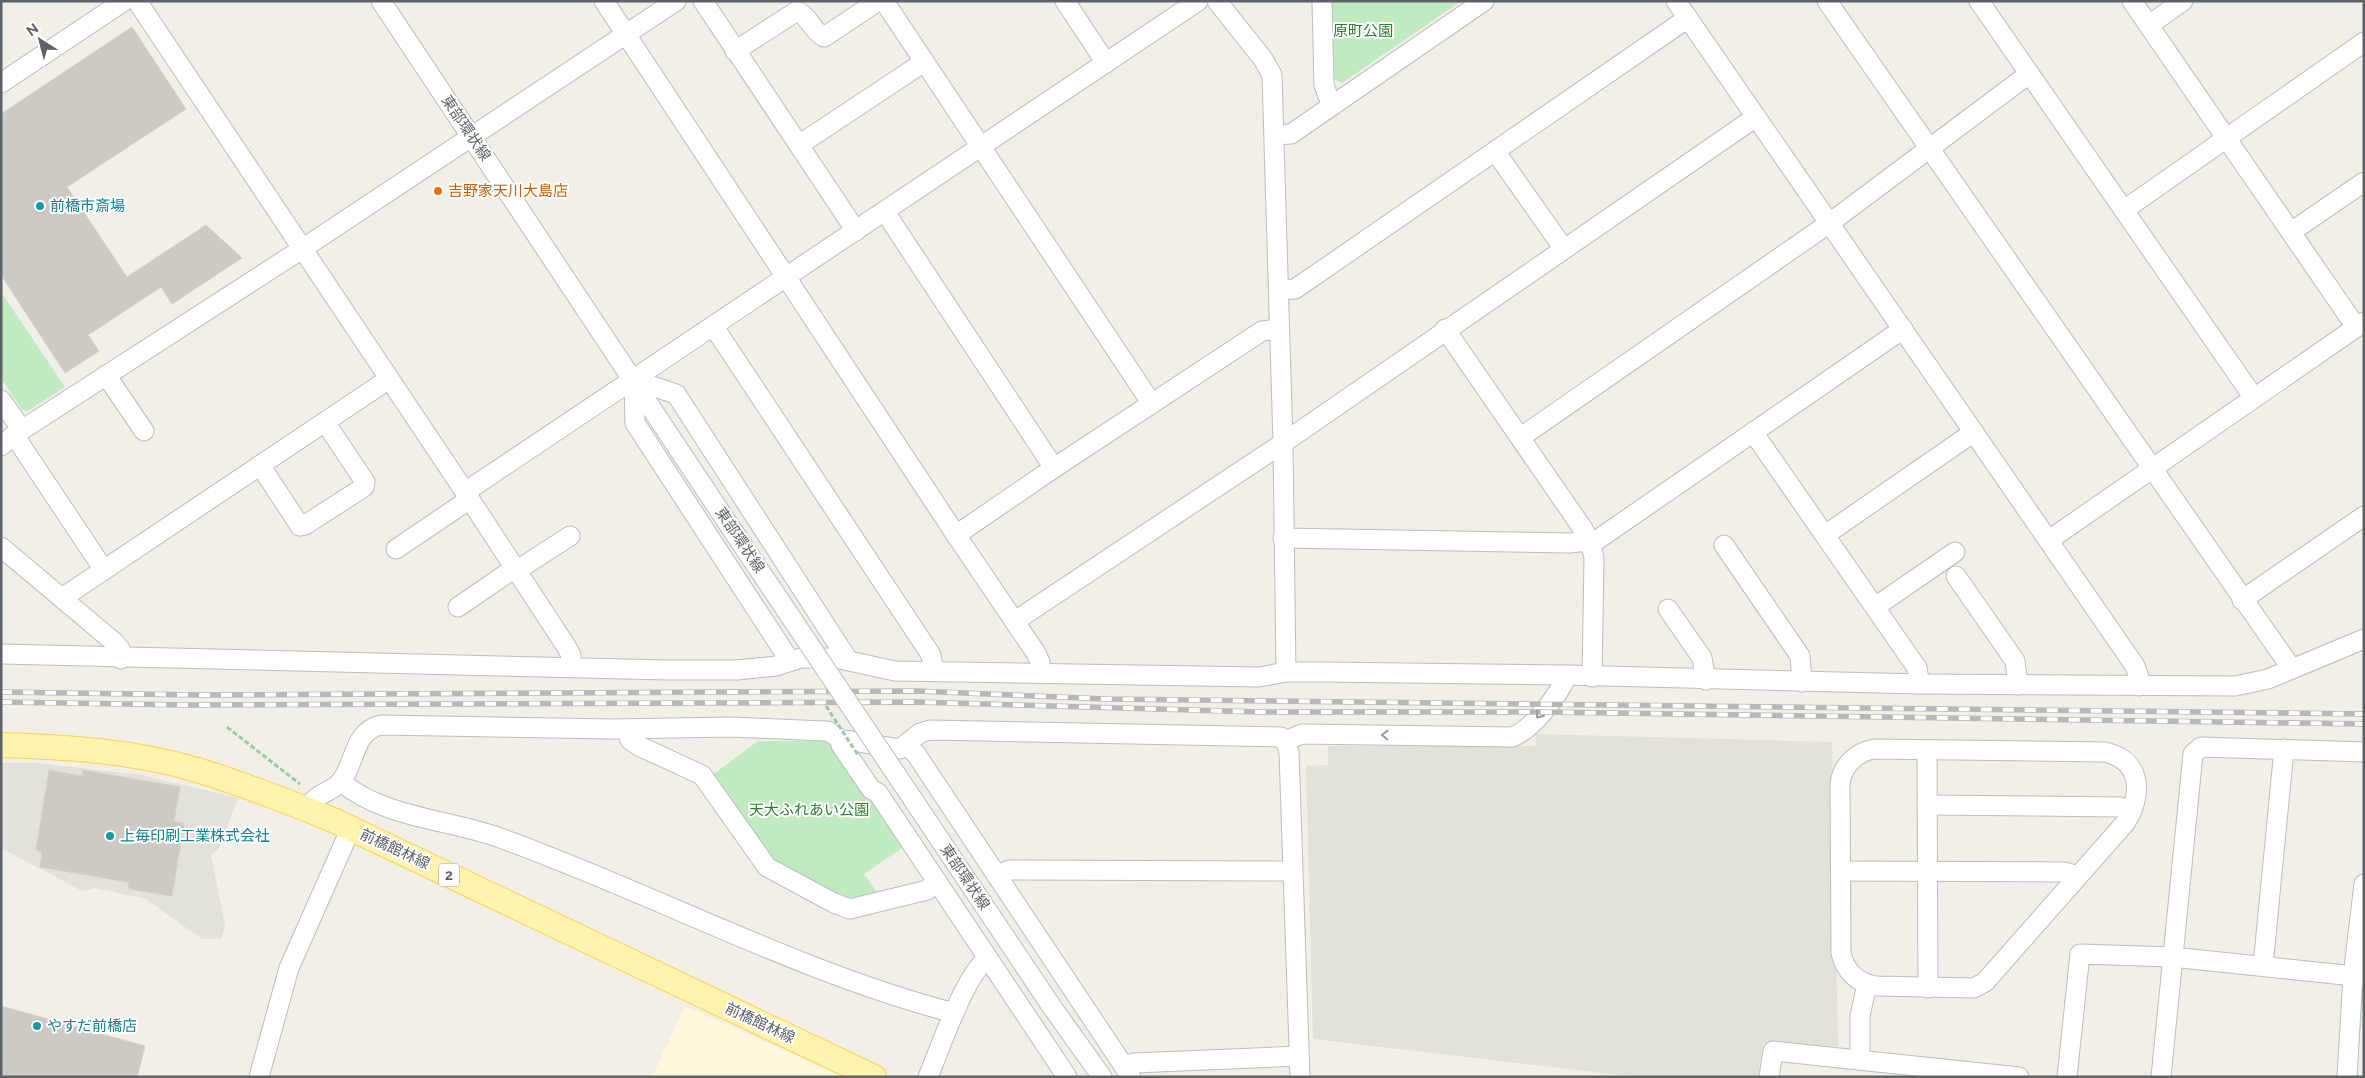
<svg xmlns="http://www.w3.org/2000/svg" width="2365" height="1078" font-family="Raleway,'Noto Sans JP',sans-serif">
  <rect width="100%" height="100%" fill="#f1efe6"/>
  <polygon fill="#fff8dd" points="685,1006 843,1077 652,1077"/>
  <g fill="#e2e1da">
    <polygon points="1536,734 1832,742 1838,1046 1763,1043 1758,1077 1637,1077 1313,1039 1306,766 1328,765 1328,746 1536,746"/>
    <polygon points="1,763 37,763 141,775 238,798 218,850 211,854 225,926 221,939 202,939 146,899 95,888 82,891 1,848"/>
  </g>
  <g fill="#c0ebc1">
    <polygon points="1332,1 1461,1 1342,83 1334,79"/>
    <polygon points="1,292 65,387 28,411 22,410 1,378"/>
    <polygon points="758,741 828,741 838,747 905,846 864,874 879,895 848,902 773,863 711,776"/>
  </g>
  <g fill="#cccac3" stroke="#d7d1c4">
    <polygon points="132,27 186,109 67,187 127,277 206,225 242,258 172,304 161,287 88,335 99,351 65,373 1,275 1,114"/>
    <polygon points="49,770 82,776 83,770 180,787 174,821 184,823 172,896 129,889 128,882 40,867 42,853 36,850"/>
    <polygon points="1,1006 145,1046 137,1077 1,1077"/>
  </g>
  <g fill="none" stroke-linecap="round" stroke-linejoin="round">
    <defs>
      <g id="minor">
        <polyline points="137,1 465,492 566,646 571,655 572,667"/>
        <polyline points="381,1 721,513"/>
        <polyline points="604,1 956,535 1036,653 1040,662 1040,673"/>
        <polyline points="703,1 856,231"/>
        <polyline points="884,1 1152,404"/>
        <polyline points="1065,1 1106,63"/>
        <polyline points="1217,1 1263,59 1272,75 1283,443 1286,672"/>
        <polyline points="1322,1 1324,85 1328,96 1334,104"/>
        <polyline points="1676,1 2135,666 2139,677 2139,686"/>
        <polyline points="1827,1 2292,669"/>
        <polyline points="1979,1 2254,398"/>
        <polyline points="2132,1 2356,327"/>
        <polyline points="2149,25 2183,1"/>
        <path d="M735,51l62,-40c13,6 15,20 27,26l54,-36"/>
        <polyline points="1,83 124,1"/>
        <polyline points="1275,135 1291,134 1484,1"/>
        <polyline points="799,145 924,62"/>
        <polyline points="1495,151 1564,249"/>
        <polyline points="2124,210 2364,42"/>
        <polyline points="885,212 1054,468"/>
        <polyline points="2291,232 2364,182"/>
        <polyline points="1279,290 1295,289 1688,18"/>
        <polyline points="714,327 931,655 934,671"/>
        <polyline points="1445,329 1583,529 1592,549 1594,558 1592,677"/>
        <polyline points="106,375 144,431"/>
        <polyline points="1,400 22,430"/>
        <polyline points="1753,432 1917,668 1920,684"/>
        <polyline points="14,435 104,570"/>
        <polyline points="1521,437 1831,222 2029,74"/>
        <polyline points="1,446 14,435 302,249 676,1"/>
        <polyline points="260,465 300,526 305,525 364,487 365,482 325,422"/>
        <polyline points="465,492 1198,1"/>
        <polyline points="956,535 1054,468 1262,331 1279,329"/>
        <polyline points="1825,535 1974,432"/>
        <polyline points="1283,538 1570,543 1597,540 1903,329"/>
        <polyline points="2049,540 2364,322"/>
        <polyline points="1724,545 1800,656 1802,682"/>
        <polyline points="1,547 114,642 120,649 121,659"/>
        <polyline points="396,549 470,499"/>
        <polyline points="1956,576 2015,661 2018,685"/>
        <polyline points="62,598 389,379"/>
        <polyline points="2242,600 2364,516"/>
        <polyline points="458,607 509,572 522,567 570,536"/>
        <polyline points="1875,607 1955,552"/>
        <polyline points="1668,609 1702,658 1706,680"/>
        <polyline points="1015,621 1283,443 1756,117"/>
        <polyline points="1,654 669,670 737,670 776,666 801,658 835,658 895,671 1259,677 1286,672 1322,672 1567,675 1920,684 2235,686 2268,679 2364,639"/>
        <polyline points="790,661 635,423 634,380 676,394 848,660"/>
        <polyline points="627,729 630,740 639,746 702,775 767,867 834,903 850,909 927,890 937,882"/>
        <polyline points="840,739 841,745 871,789 878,793 1067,1077"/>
        <path d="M1285,741l17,-7 210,3c20,-7 47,-42 55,-62"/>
        <polyline points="906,745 916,754 1131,1077"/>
        <path d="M1874,749l231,3c38,9 37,43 21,70l-141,160 -11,6 -98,-2c-19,-3 -31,-15 -35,-33l-1,-169c2,-18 16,-32 34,-35z"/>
        <polyline points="1927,750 1928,988"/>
        <path d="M341,782c45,37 109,37 162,57 152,55 295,133 451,174"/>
        <polyline points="1927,805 2120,807 2132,811"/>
        <path d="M307,810c10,-20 25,-16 35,-30 14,-20 12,-49 39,-55l232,4 119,-2 92,4h4l12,8 60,10 20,-16 10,-3 351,7 5,6 3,9 11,325"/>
        <polyline points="1841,871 2065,872 2078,876"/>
        <polyline points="996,875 1010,870 1292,871"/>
        <polyline points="2263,966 2284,749"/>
        <polyline points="1052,1007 1102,1077"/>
        <polyline points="1860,1060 1860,1016 1867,984"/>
        <polyline points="1125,1067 1134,1063 1299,1056"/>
        <polyline points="259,1077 289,968 351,828"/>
        <path d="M928,1077c12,-28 37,-103 60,-119"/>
        <polyline points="1769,1077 1773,1051 2019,1077"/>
        <polyline points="2067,1077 2080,954 2172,957 2364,977"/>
        <polyline points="2161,1077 2193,754 2201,747 2364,752"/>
        <polyline points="2347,1077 2353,976 2364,884"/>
      </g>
      <path id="major" d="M1,745c66,2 133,6 196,25 46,14 92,32 136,50l541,257"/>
    </defs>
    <use href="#minor" stroke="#b9bcc1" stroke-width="21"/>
    <use href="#major" stroke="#ffd251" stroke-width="26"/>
    <polyline stroke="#97caa7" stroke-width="3" stroke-dasharray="5 2.5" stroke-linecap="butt" points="227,727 300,784"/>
    <use href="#minor" stroke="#fff" stroke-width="19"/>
    <use href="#major" stroke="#fff4ad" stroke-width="24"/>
    <defs>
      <g id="rail">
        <polyline points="1,692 200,695 916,691 1107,699 2364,714"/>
        <polyline points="1,702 188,705 916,702 1260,712 1541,712 2364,724"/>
      </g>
    </defs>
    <use href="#rail" stroke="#b7b8b9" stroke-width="5.5"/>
    <use href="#rail" stroke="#fff" stroke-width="4" stroke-dasharray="11" stroke-linecap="butt"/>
    <defs>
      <polyline id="minor-bridge" points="721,513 1052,1007"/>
    </defs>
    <use href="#minor-bridge" stroke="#b9bcc1" stroke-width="21" stroke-linecap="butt"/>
    <polyline stroke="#97caa7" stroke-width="3" stroke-dasharray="5 2.5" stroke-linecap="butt" points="826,706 858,755"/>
    <use href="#minor-bridge" stroke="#fff" stroke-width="19"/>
  </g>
  <defs><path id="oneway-chevron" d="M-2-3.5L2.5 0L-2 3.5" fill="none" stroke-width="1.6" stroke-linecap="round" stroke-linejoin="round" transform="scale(1.25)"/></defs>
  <g stroke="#96999d">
    <use href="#oneway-chevron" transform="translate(1539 715) rotate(128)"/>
    <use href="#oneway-chevron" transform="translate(1385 735) rotate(-179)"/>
  </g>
  <circle fill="#e8710a" stroke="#fff" stroke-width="2" cx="438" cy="191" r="5"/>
  <g fill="#0f9aa8" stroke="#fff" stroke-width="2">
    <circle cx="40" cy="206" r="5"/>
    <circle cx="110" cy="836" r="5"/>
    <circle cx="37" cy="1026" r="5"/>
  </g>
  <g text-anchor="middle" stroke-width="4" stroke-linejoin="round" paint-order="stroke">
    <rect fill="#fff" stroke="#8e9195" stroke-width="1" x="439" y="863.5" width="20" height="23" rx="4"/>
    <g font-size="14" font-weight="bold" fill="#5d6268">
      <text x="449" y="880">2</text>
    </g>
    <g font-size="15" fill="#2b8131" stroke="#fff">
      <text x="1363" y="36">原町公園</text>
      <text x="809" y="815">天大ふれあい公園</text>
    </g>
    <g font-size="15" fill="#5d6268" stroke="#fff">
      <text transform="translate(466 128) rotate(56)" y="5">東部環状線</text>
      <text transform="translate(740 540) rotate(56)" y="5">東部環状線</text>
      <text transform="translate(395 849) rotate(25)" y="5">前橋館林線</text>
      <text transform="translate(965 877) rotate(56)" y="5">東部環状線</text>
      <text transform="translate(760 1023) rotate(25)" y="5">前橋館林線</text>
    </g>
    <g font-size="15" fill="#c56008" stroke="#fff" text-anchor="start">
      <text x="448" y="196">吉野家天川大島店</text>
    </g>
    <g font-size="15" fill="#0d838f" stroke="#fff" text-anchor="start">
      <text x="50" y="211">前橋市斎場</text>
      <text x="120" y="841">上毎印刷工業株式会社</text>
      <text x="47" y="1031">やすだ前橋店</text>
    </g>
  </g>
  <rect width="2365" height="1078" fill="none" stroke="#5d6268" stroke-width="5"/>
  <g transform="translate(40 40) rotate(324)" stroke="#ffffff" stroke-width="4" paint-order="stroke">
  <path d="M0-4L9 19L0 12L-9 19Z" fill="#5d6268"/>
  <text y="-8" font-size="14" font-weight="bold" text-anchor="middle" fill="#5d6268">N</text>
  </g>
</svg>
